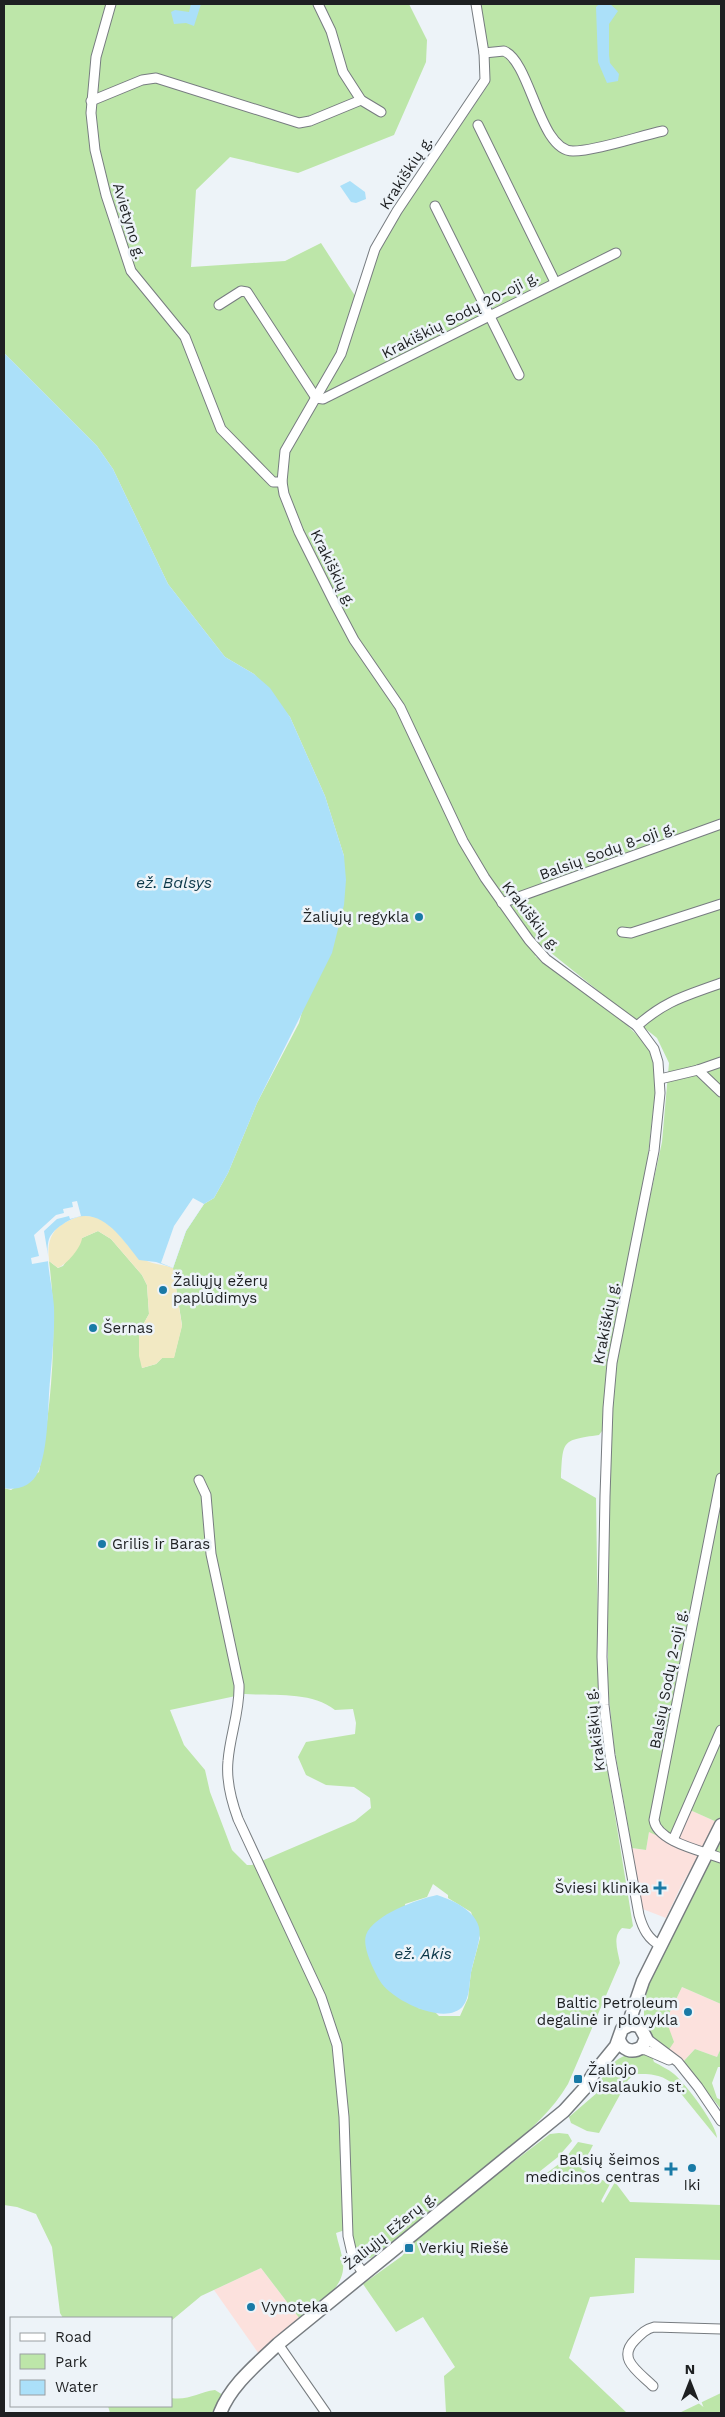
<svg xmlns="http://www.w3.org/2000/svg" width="725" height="2417" font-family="'Work Sans',sans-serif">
  <rect width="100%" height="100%" fill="#edf3f8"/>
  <g fill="#fce1dd">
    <polygon points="690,1810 719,1823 682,1884 666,1918 640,1908 632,1848 646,1850 649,1832"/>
    <polygon points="682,1987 721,2004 721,2048 717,2057 695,2049 683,2062 668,2051 666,2020"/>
    <polygon points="261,2268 300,2319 259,2354 214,2290"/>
  </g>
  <g fill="#bde6a9" fill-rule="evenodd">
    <path d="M4,4h405l18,36 -1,22 -32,73 -96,38 -68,-16 -34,33 -5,77 94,-6 36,-18 40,62 18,-59 109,-161v-22l-7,-59h240v1815l-2,4 -29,-13 -17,33 -24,-11 -3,18 -14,-2 -18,-102 -6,-57v-150l5,-152 3,-33 46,-212 7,-79 -12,-25 -112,-90 -10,8 92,69 15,15 10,12 5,24 -13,114 -37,185 -5,56 -3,4c-38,5 -36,6 -38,43l35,20 3,199 5,51 29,178 -3,3 -8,-1c-10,9 -4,23 -2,35l-52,121c-16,27 -38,46 -62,67 -43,38 -90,72 -135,107h-13l-4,-6 -3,-24 -15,5c2,10 6,20 7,30 3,25 -26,42 -43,56l-39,-51 -60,28 -30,25v-3h-108l-3,-5 -8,-66 -16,-33 -19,-7 -13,-2v-717l7,2 28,-18c13,-69 19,-142 10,-211l9,7 5,-2 19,-28 16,-7 13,8 31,36 5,10 2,29 -10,18 3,36 14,-4 6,-6 12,-1 8,-32 -9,-57 13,-37 18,-27 10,-6 14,-25 29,-70 42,-80 45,-167 -19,-60 -35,-79 -36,-43 -29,-17 -57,-73 -55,-115 -16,-23 -93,-93zM245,1694c30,2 66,-3 90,16l18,-1 3,14 -1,11 -49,8 -8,15 8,18 20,10 28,2 16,11 1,10 -16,13 -103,44h-5l-15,-15 -22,-58 -5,-22 -21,-25 -14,-35zM433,1884l15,11v3l23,14 9,26 -9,34 -3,26 -8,18h-21l-4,-4 -17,-4 -13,-104 22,-7z"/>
    <polygon points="721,1836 721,2004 682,1987 666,2020 674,2042 668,2051 652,2039 644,2023 644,2005 649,1982"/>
    <polygon points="721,2048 721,2067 718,2067 712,2083 717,2098 721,2100 721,2109 683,2062 695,2049 717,2057"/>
    <path d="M643,2052l8,2 3,8c7,4 14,7 20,12 11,9 43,51 43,64l-43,-53c-12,-11 -23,-11 -39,-11l-7,6 -29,53 -12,-2 -16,-8 -2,-6 29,-25 4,-8 -2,-3c14,-21 18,-26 43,-29z"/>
    <polygon points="559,2133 568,2134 572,2141 558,2157 539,2172 544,2175 563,2161 578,2142 593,2145 581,2169 610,2184 601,2201 603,2203 615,2182 630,2202 721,2205 721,2260 635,2258 634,2293 590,2297 569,2358 627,2413 446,2413 444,2376 455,2367 423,2317 396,2332 363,2284 402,2256 423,2231 550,2134"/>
    <path d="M215,2390l8,5 -8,18h-105l-2,-7h63v-8c17,3 28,-6 44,-8z"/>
    <polygon points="721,2393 721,2413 679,2413"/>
  </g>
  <path fill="#f2e9c3" d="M81,1216c5,0 11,0 15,1 22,6 30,35 51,44 6,3 18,4 26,7l9,58 -8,32h-12l-6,6 -14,4 -3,-12v-24l10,-18 -2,-29 -5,-10 -31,-36 -13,-8 -16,7c-1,10 -15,26 -24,30l-9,-7c-3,-27 7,-37 32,-45z"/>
  <g fill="#abe0f9">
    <polygon points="191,4 201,4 194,26 186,23 174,24 171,12 175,10 189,12"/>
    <polygon points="599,4 610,4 618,11 609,24 609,55 610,63 619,74 618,81 607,83 598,62 596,7"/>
    <polygon points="350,181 365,192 366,199 356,203 351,202 340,186"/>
    <path d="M4,353l93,93 16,23 55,115 57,73 29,17 16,14 20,29 35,79 19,60 2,24 -2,25 -12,48 -75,150 -29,70 -14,25 -10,6 -18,27 -13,37 -17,-6 -17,-2c-17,-21 -39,-57 -71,-39 -7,4 -16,10 -19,18 -5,17 4,49 5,68 1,29 -3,58 -5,87 -1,21 -2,59 -11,78 -6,14 -21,19 -34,16z"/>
    <path d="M437,1895c19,6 48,20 42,45 -2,11 -6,22 -8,33 -2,11 -1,24 -8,33 -17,21 -72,-6 -83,-25 -6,-10 -18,-34 -14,-46 7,-20 52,-36 71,-40z"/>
  </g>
  <g fill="#edf3f8">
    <polygon points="193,1198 204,1204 186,1231 173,1268 161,1263 174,1226"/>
    <polygon points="77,1201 81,1216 70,1219 69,1216 57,1219 44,1231 49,1261 32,1264 31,1258 39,1256 34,1235 56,1215 64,1213 63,1209 73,1207 72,1202"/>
  </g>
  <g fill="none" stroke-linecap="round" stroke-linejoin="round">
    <defs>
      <g id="minor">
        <polyline points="111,4 96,57 91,113 95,150 106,195 131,271 185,337 221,429 273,482 282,482"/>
        <polyline points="318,4 331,31 343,72 361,100 381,112"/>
        <path d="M476,4l8,49 1,27 -88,131 -22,38 -34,105 -56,97 -3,31 2,12 15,38 37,74 18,34 46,67 63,134 22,37 44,62 17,19 91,67 17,23 4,13 2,31 -6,58 -42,212 -4,45 -3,88 -3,161 2,48 6,50 29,160c4,14 9,24 22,31"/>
        <path d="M484,53l20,-2c27,11 35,100 69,100 23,0 66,-15 90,-20"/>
        <polyline points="91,101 142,80 156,78 299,123 310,121 361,100"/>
        <polyline points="478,125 555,282"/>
        <polyline points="435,206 519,375"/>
        <polyline points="219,305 241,291 247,292 316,398"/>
        <polyline points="316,398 323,399 616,253"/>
        <polyline points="502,903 721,824"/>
        <polyline points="622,932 631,933 721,904"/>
        <path d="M637,1026c29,-26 49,-30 84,-43"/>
        <polyline points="698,1070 721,1092"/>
        <polyline points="660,1079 698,1070 721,1062"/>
        <path d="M721,1478l-67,342c3,22 49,31 67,38"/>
        <path d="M199,1480l7,15 5,59 28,131c1,26 -9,50 -11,76 -2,20 3,39 10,58l83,178 16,48 7,72 4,119 5,22 10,15"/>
        <polyline points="673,1840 721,1730"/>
        <polyline points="646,2038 678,2062 698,2087 721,2121"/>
        <polyline points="638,2049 646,2050 669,2060"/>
        <polyline points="278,2344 326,2413"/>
        <path d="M653,2386c-14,-14 -37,-27 -18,-46 7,-7 11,-11 19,-13l67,2"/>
      </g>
      <g id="secondary">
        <polyline points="628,2025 643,1981 721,1825"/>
        <path d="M220,2413c11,-28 36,-48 58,-69l286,-233 20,-22 10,-16 22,-27 6,-17 10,-5 8,3 6,11 -4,9c-10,7 -20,3 -23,-8"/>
      </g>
    </defs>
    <use href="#minor" stroke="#777c80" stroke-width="11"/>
    <use href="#secondary" stroke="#777c80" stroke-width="15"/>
    <use href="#minor" stroke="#fff" stroke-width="9"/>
    <use href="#secondary" stroke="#fff" stroke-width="12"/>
  </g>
  <g fill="#197aa6" stroke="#edf3f8" stroke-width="2">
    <circle cx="419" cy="917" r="5"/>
    <circle cx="163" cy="1290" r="5"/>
    <circle cx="93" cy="1328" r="5"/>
    <circle cx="102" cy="1544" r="5"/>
    <path d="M657.5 1880.5h5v5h5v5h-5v5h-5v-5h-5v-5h5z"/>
    <circle cx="688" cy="2012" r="5"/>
    <rect x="573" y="2074" width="10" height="10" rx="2.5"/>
    <circle cx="692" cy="2168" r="5"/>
    <path d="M668.5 2161.5h5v5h5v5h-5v5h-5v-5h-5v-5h5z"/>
    <rect x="404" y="2243" width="10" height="10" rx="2.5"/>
    <circle cx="251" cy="2307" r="5"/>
  </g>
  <g text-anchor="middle" stroke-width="5" stroke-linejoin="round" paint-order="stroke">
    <g font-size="15" fill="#1e2022" stroke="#edf3f8">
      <text transform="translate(406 173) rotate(-57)" y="5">Krakiškių g.</text>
      <text transform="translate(129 221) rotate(73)" y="5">Avietyno g.</text>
      <text transform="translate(460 315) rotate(-27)" y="5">Krakiškių Sodų 20-oji g.</text>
      <text transform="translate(333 568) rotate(64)" y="5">Krakiškių g.</text>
      <text transform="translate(607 851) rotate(-20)" y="5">Balsių Sodų 8-oji g.</text>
      <text transform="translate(531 916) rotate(52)" y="5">Krakiškių g.</text>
      <text transform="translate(606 1323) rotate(-79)" y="5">Krakiškių g.</text>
      <text transform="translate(668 1679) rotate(-79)" y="5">Balsių Sodų 2-oji g.</text>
      <text transform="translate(595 1730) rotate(-97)" y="5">Krakiškių g.</text>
      <text transform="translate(390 2231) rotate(-39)" y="5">Žaliųjų Ežerų g.</text>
    </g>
    <g font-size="15" fill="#1e2022" stroke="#edf3f8" text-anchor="start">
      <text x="409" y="922" text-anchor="end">Žaliųjų regykla</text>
      <text x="173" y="1286">Žaliųjų ežerų<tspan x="173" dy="17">paplūdimys</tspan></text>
      <text x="103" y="1333">Šernas</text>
      <text x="112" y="1549">Grilis ir Baras</text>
      <text x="649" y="1893" text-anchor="end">Šviesi klinika</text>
      <text x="678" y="2008" text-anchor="end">Baltic Petroleum<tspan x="678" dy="17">degalinė ir plovykla</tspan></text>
      <text x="588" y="2075">Žaliojo<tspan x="588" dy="17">Visalaukio st.</tspan></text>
      <text x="660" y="2165" text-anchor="end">Balsių šeimos<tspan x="660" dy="17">medicinos centras</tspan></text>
      <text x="692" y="2190" text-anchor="middle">Iki</text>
      <text x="419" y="2253">Verkių Riešė</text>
      <text x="261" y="2312">Vynoteka</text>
    </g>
    <g font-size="16" font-style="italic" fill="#0b3748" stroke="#edf3f8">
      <text x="174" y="888">ež. Balsys</text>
      <text x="423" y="1959">ež. Akis</text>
    </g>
  </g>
  <rect width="725" height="2417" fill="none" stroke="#1e2022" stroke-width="10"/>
  <rect x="10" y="2317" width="162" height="90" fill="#edf3f8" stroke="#9a9fa2"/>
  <rect x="20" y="2333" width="25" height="8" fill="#ffffff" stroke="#9a9fa2"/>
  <text x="55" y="2342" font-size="15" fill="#1e2022">Road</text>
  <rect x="20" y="2354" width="25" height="15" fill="#bde6a9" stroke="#9a9fa2"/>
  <text x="55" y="2367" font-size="15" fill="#1e2022">Park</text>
  <rect x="20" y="2380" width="25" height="15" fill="#abe0f9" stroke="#9a9fa2"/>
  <text x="55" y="2392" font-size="15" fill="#1e2022">Water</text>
  <g transform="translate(690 2382)" stroke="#edf3f8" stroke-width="4" paint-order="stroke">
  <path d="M0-4L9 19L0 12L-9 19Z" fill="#1e2022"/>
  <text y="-8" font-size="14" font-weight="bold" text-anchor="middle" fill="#1e2022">N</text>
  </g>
</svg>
